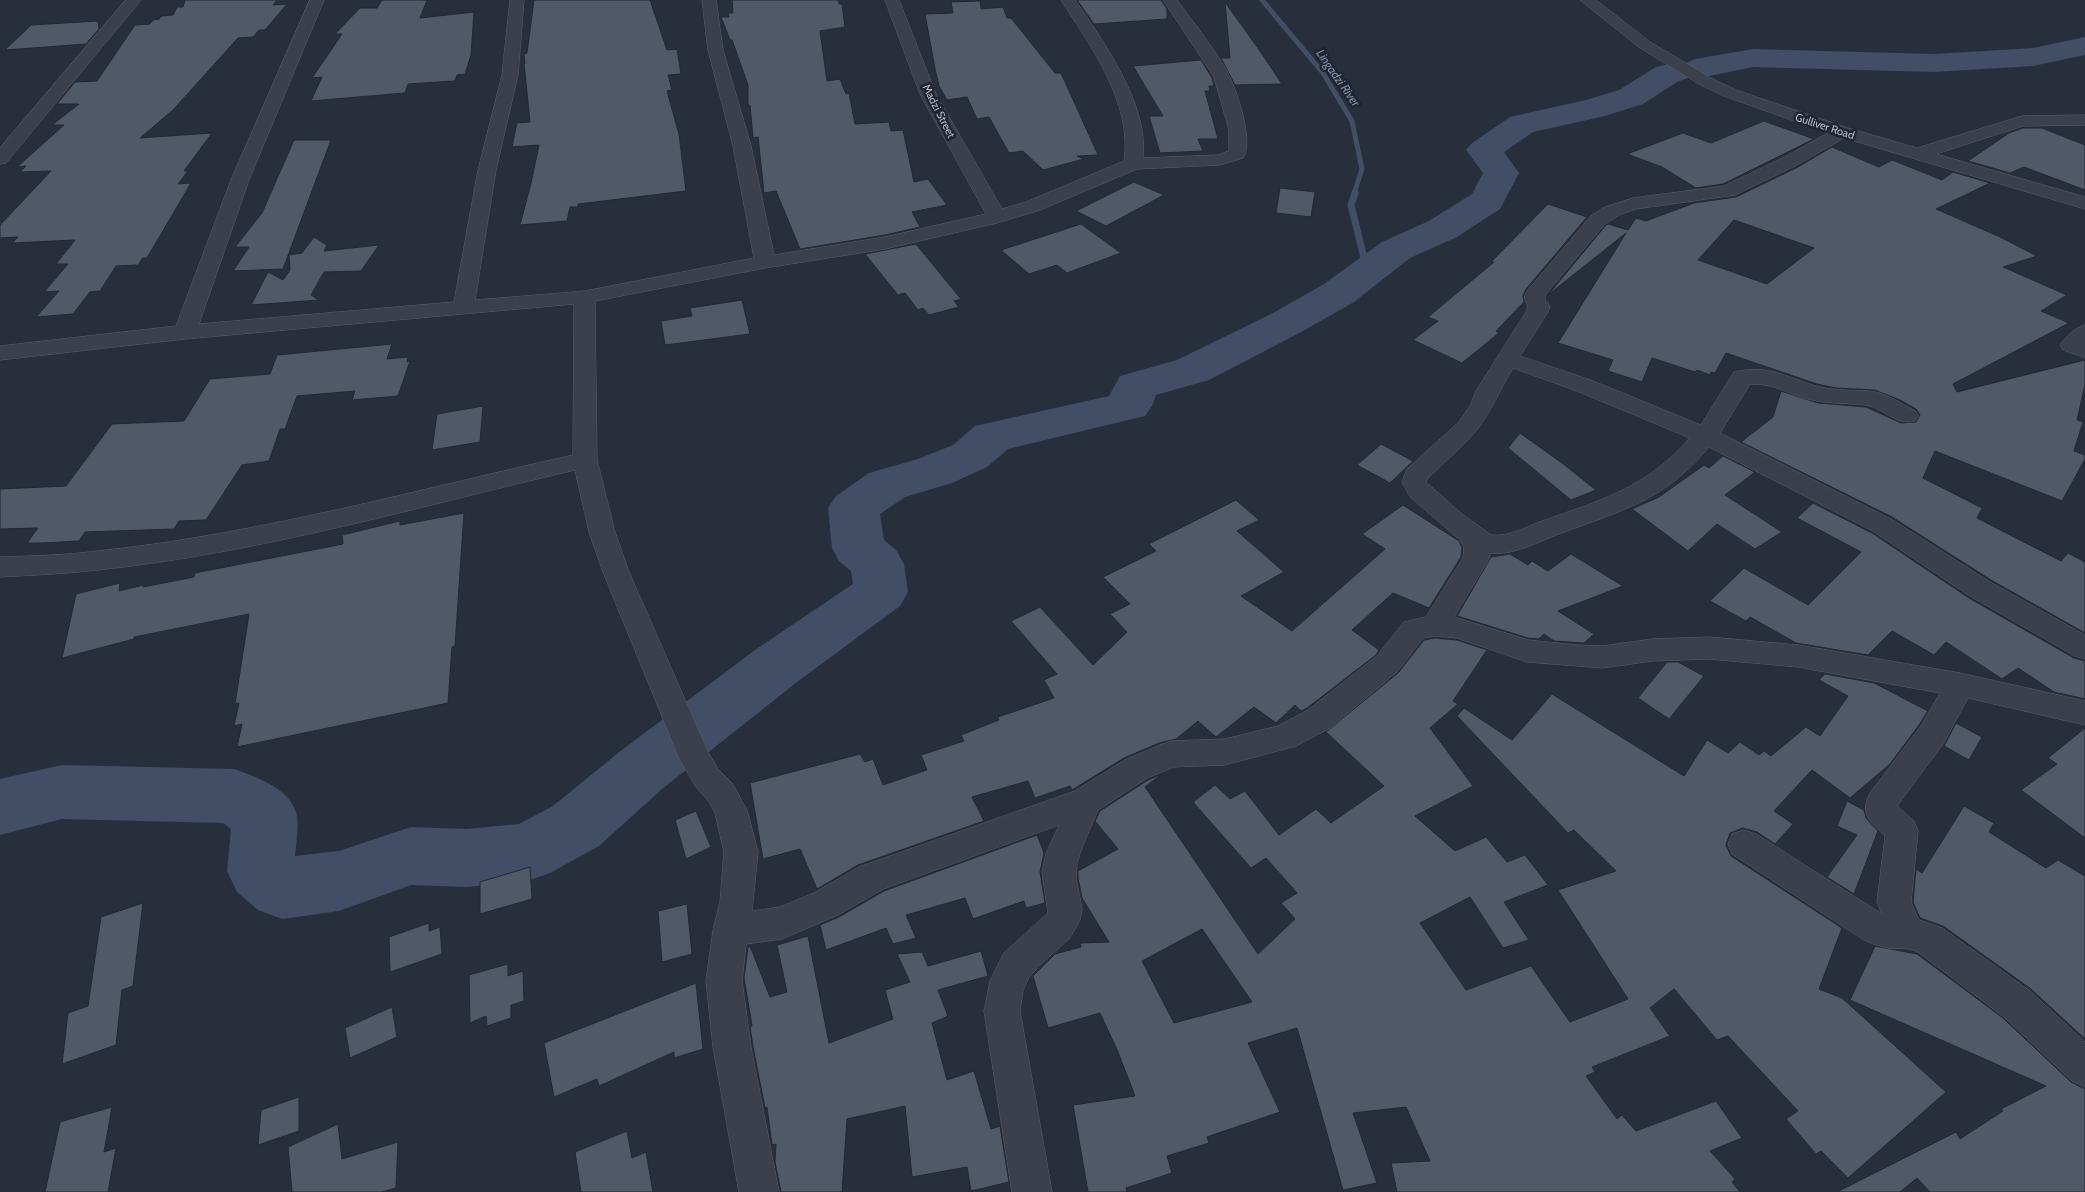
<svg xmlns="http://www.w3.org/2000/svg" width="2085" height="1192" font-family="Cabin,sans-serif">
  <rect width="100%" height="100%" fill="#272f3c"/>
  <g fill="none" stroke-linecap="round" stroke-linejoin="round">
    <polyline stroke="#414e65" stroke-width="5" points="1262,0 1323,73 1352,121 1362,169 1354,194"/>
    <polyline stroke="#414e65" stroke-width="7" points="1355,193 1351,205 1367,270"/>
    <path fill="#414e65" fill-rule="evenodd" d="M2085,37v18l-52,11 -99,6 -181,-5 -58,12 -5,-2 -13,5 -34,22 -38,12 -72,16 -29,20 15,21 -19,36 -43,28 -47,21 -56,44 -51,29 -94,49 -53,15 -4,11 -7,10 -137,33 -21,18 -35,16 -47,14 -25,17 4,26 12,10 8,14 4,28 -8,14 -103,76 -135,107 -63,57 -49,27 -23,8 -60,6 -56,-2 -72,26 -57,8 -24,-9 -21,-18 -10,-21 4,-42 -8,-6 -161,-4 -62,16v-56l62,-14 172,4c23,8 58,20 63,47 2,12 -1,28 -2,40l44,-5 72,-24 56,2 52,-5 34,-18 65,-53 137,-103 98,-66 -2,-13 -12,-10 -7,-13 -4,-40 8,-12 33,-23 49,-14 35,-14 22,-19 134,-30 11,-20 57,-16 96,-47 51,-29 58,-42 47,-21 43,-27 11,-21 -17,-23 6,-7 38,-26 76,-17 33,-10 37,-23 22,-5 5,2 12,-5 58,-10 181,5 99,-6z"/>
  </g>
  <g fill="#505967" stroke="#222833" fill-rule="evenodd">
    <polygon points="185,0 277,0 273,5 287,4 265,30 259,30 253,37 238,38 173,110 140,138 212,133 184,171 188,171 178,184 191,183 147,258 143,258 138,265 116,266 100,291 90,292 73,314 36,317 59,291 44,292 68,264 56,264 75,240 12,243 18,237 0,238 0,225 51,171 20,172 26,166 17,167 64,125 52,125 79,104 57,104 75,82 97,81 135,25 150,24 153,20 159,19 162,16 173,15 177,7 183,7"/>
    <polygon points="382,0 427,0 420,18 474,12 471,55 465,74 457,75 455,81 408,84 405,93 311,101 322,77 312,78 342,34 335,34 360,8 377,8"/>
    <polygon points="534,0 650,0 667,50 677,49 681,74 668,75 672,90 667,91 679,134 686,191 578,204 578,207 570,207 567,221 520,225 531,183 539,145 512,147 517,123 530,122 524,63 525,63 524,54 527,53"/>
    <polygon points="732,0 838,0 839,4 842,4 845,27 820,31 827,81 840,79 846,94 849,93 855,124 889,122 891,131 903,130 914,182 928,179 947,205 912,212 920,227 885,235 800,249 776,191 764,193 758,137 753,138 750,105 748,105 748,85 732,40 730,40 721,17 729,17 728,13 733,13"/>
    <polygon points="1077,0 1161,0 1167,9 1167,19 1094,24"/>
    <polygon points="980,1 981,9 1003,7 1007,18 1011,18 1055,73 1061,73 1098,155 1077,156 1084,159 1043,170 1023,151 1009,153 989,117 977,119 967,97 947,100 939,86 935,69 925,14 953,13 951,2"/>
    <polygon points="1225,2 1262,54 1282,84 1235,85 1221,58 1230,58"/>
    <polygon points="98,21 99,29 86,44 5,50 31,25"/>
    <polygon points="1201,60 1212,78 1214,86 1209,86 1210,91 1205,91 1218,139 1198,139 1203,151 1160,153 1149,116 1163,116 1133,66"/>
    <polygon points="1764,121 1814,139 1723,184 1696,188 1662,167 1627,154 1683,133 1711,143"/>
    <polygon points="2023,128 2042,128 2085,145 2085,190 2024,167 2010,173 1968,161 2009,133"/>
    <polygon points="294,140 331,140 283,269 233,271 249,247 235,247 262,213"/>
    <path d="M1832,147l47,20 13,-7 50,20 11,-8 37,11 -54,26 64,28 37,19 -34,11 64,28 -26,16 28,12 -116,61 4,8 128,-32v25l-8,35 6,2 -9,29 11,4v4l-23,42 -127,-50 -12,27 59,30 -5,10 84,43 7,-8 17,9v71l-94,-53 -99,-63 -151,-75 32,-25 8,-26 37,12 48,4 35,16 15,-1 4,-7 -4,-6 -16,-9 -25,-10 -39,-2 -19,-4 -91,-31 -11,20 -4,-1 -1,3 -13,-5 -2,2 -43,-14 -10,24 -34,-11 5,-11 -55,-17 68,-110 -78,62 58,-70 2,-1 20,6 8,-12 10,3 48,-18 42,-6 60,-29zM1734,220l80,28 -47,36 -69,-24z"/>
    <polygon points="1134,182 1164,195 1106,226 1076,211"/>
    <polygon points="1280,188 1315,192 1311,217 1276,213"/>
    <polygon points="1548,204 1587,217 1526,289 1523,296 1524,302 1496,331 1499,333 1462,363 1413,340 1438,321 1428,317 1494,262 1491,262"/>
    <polygon points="1081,224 1121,253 1067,273 1057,265 1029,274 1001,250"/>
    <polygon points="314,237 327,245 324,251 379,245 361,271 324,272 311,295 319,300 251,305 268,272 283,280 290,270 289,255 302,253"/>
    <polygon points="916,244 961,299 954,301 959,307 929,315 923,308 918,310 905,293 898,295 865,254"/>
    <polygon points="742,300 750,334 665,345 661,321 692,316 690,308"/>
    <polygon points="392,344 387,359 408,357 407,362 410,361 398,396 352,400 355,391 297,396 285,429 280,429 269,461 242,465 206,520 179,521 174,529 85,532 79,541 43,543 27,543 38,528 0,529 0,489 66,486 112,424 184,421 210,379 270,374 277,355"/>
    <polygon points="483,406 480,442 432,450 437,414"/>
    <polygon points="1520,433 1562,463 1596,490 1571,500 1508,448"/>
    <polygon points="1381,444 1413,461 1390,483 1357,465"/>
    <polygon points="1723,456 1755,472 1725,495 1782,532 1755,549 1717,524 1688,551 1632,509 1659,497 1704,465 1709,468"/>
    <polygon points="1236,500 1259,520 1237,531 1284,572 1241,596 1292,631 1385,549 1362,534 1403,505 1459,541 1462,547 1461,557 1429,608 1393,593 1352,630 1379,650 1376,655 1307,708 1301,711 1295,705 1276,723 1254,707 1216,737 1198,721 1176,739 1159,743 1124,758 1072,790 1070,786 1035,798 1028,781 972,797 984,821 858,865 817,889 800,849 763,859 750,783 860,754 865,762 873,759 883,785 927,770 921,755 964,741 961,735 999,720 998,717 1054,698 1044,680 1057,674 1011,621 1040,607 1093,665 1127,632 1110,614 1130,604 1103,577 1156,551 1149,544"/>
    <polygon points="1813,503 1872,533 1969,598 2074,658 2085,661 2085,699 2054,692 2018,668 2002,679 1946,642 1934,655 1892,631 1868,655 1796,643 1750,617 1746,621 1710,601 1744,568 1808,605 1861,552 1797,518"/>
    <polygon points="464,513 455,646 452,647 448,703 237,747 242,724 234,726 239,703 235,704 249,614 134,637 134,639 62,658 76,594 120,583 119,591 143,585 143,587 194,577 195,573 343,544 342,535 400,521 400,525"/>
    <polygon points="1510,554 1528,565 1532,561 1548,571 1571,554 1623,586 1558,611 1594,634 1584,643 1554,641 1544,634 1539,639 1528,638 1457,616 1491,557"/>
    <path d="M1435,638l22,2 30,10 -34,51 5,3 -28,24 43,58 -58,30 40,35 31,-14 21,25 18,-7 23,30 -44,17 25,38 -26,8 -33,-51 -50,26 46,67 65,-24 39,56 58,-23 -70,-109 58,-19 -42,-41 -6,3 -111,-117 7,-8 48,32 40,-46 132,82 23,-36 21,13 12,-11 19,13 5,-4 7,5 35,-29 14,9 28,-40 -29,-16 6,-6 49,9 54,28 -9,14 -29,39 -40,34 -38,-28 -38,41 19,13 -18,20 -18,-12 -14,-4 -13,5 -4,12 5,11 111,72 -23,61 23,9 104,94 -98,86 -27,-27 -5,3 -30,-35 12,-8 -70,-75 -11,4 -43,-51 -24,19 20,28 -78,31 3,5 -9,4 31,43 5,-4 14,16 80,-30 26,37 -32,13 25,28 -3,3 8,10h-343l-6,-29 39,-2 -24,-54 -53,6 24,70 -34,7 -46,-162 -49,15 32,69 -73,25 2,6 -42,13 5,17 -46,15 1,4h-39l-15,-87 62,-9 -17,-44 -18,-39 -52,15 -15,-52 22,-22 26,-7 -1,-4 29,-1 -27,-44 -4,-20v-7l40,-22 -23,-28 5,-10 48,-31 14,-6 -17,13 113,167 37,-35 -14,-16 16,-10 -31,-35 -15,10 -58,-66 22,-17 15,14 15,-8 34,44 37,-26 15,14 53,-37 -58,-54 72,-59 26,-33zM1202,929l50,73 -78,21 -32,-62z"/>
    <polygon points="1667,662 1678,662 1704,676 1669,719 1638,698"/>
    <polygon points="1956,723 1982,737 1969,760 1944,746"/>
    <polygon points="2085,728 2085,838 2021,790 2057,764 2048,758"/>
    <polygon points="1847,801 1864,810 1866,818 1878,831 1854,894 1827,877 1857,835 1837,826"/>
    <polygon points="1964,806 1994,823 1989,832 2046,868 2058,860 2085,876 2085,1039 2031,989 1943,926 1920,918 1913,902 1916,869 1922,873"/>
    <polygon points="696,811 711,847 686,859 675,820"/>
    <polygon points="1037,835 1044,853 1040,872 1045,903 1026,908 1024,901 973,919 965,898 906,915 916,938 893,944 886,928 826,950 820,925 839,917 884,891"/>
    <polygon points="530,867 532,899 480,914 480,882"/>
    <polygon points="143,903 133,986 122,990 116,1045 62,1064 68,1013 88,1006 101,917"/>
    <polygon points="687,904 692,954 662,962 658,911"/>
    <polygon points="429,923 429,931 440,927 442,954 390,972 389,937"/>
    <polygon points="808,936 829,1043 893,1019 885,990 910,982 897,954 922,952 928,966 981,951 988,976 938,990 948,1016 932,1023 947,1080 974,1071 991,1129 1000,1126 1009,1182 971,1191 967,1167 912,1177 905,1106 847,1119 842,1192 781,1192 775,1162 776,1144 772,1145 767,1107 765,1108 753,1047 750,1026 752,1026 744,978 748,947 750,946 770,997 787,992 777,945"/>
    <polygon points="1875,946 1917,954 2003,1018 2071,1082 2085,1089 2085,1192 1930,1192 1917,1178 1900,1192 1837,1192 1956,1132 1960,1139 2003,1111 2001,1109 2046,1086 1850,1000"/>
    <polygon points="508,964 508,976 523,971 524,1001 511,1005 511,1018 487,1026 486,1016 470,1023 469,975"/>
    <polygon points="696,983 703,1049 674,1058 674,1052 599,1086 597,1079 554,1097 544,1043"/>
    <polygon points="392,1007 397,1037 350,1058 345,1028"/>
    <polygon points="299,1097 299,1131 258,1145 261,1110"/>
    <polygon points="112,1107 104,1152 116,1148 108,1192 45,1192 60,1122"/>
    <polygon points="338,1124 342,1159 398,1142 396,1188 382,1192 292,1192 288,1147"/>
    <polygon points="627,1131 632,1158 646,1152 653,1192 581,1192 575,1152"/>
  </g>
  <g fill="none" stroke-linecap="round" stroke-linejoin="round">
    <defs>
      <g id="minor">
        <polygon points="126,0 141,0 6,163 0,164 0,148"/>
        <path d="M310,0h14l-75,180 -50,144 255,-22 24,-132 24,-95 8,-75h14l-6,75 -22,95 -21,130 110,-9 169,-33 -21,-112 -25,-96 -6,-50h14l7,50 28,96 23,109 111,-18 101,-23 -66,-120 -35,-94h14l37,94 66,115 24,-7 98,-41c9,-57 -33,-115 -63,-161h14c29,42 74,105 68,158l75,-3 11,-4v-21l-15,-53 -51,-77h14c16,22 33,43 47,66 11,17 31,75 19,92l-23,7 -83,4 -97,41 -43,13 -112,26 -120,19 -170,33 2,159 18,72 14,40 79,180 10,17 14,14 15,27 11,42 -6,59 28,-4 34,-14 45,-26 216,-76 50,-31 35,-15 11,-4 54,-2 53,-13 30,-16 69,-54 27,-34 22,-5 37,-59 1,-11 -4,-7 -50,-43 -8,-15 5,-13 52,-47 11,-16 6,-15 50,-79 2,-6c-4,-6 -5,-10 0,-16l63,-74 14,-9 28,-9 91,-12 59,-28 45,-25 -104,-37 -25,-12 -59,-36 -60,-48h16l54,42 61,36 25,12 112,38 69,20 105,-32 63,-1v10l-62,1 -87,28 149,43v12l-241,-71 -49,28 -60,29 -99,14 -17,6 -14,9 -60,71v5l5,6 -2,6 -28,44 73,25 108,44 33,-53c35,-8 51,5 82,14 17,5 36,4 53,5 16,1 33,13 46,20l4,5 -4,5c-20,5 -31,-13 -49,-16 -18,-2 -36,-1 -54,-5 -23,-5 -37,-17 -62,-16l-30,49 171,86 99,63 95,53v24l-10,-3 -105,-60 -97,-65 -164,-84c-46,55 -87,63 -150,87 -21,8 -46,22 -69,19l-1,6 -35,58 74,23 49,5 26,1 49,-7 57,-2 89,8 162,28 125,28v24l-117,-27 -25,46 -46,62 17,15 4,10 -7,71 8,18 23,8 88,63 55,51v45l-13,-6 -68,-64 -86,-65c-12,-5 -18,-3 -30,-4 -8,-2 -16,-4 -24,-8l-132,-86 -4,-10 4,-10 12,-4 12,4 126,80 -5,-12 8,-66c-15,-15 -26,-21 -15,-43l51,-67 19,-33 -142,-26 -89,-8 -57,2 -49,7 -76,-6 -70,-24 -22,-2 -12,2 -26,34 -67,56 -34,18 -71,19 -51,2 -27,11 -49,32 -15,35 -6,18 -1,15 6,31 -2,11 -10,18 -28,25 -13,14 -6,13 -3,21 32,181h-40l-28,-181 6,-30 14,-28 44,-40 -6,-41 4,-18 13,-29 -176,64 -45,26 -56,24 -36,5 -4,37 9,66 28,145h-40l-26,-145 -7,-66 7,-51 7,-28 4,-50 -9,-39 -5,-10 -14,-16 -17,-29 -76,-186 -14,-40 -14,-62c-158,37 -316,83 -477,100 -33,4 -65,5 -98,7v-20c33,-1 66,-2 98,-6 161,-17 318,-61 475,-96l1,-151 -389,35 -185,21v-14l176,-20 55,-146zM1513,368l64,23 113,47c-44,50 -88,62 -148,83 -16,6 -33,16 -51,14l-29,-21 -36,-32 2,-4c15,-15 33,-29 47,-46 16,-19 25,-43 38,-64z"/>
        <path d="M2085,325v33l-22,-8 -3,-5c6,-9 15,-17 25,-20z"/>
      </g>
    </defs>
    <use href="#minor" stroke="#595f6a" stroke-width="1"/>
    <use href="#minor" fill="#3b414c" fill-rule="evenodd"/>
  </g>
  <g text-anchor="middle" stroke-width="5" stroke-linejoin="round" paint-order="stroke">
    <g font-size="11" fill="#b7bcc7" stroke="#202631">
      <text transform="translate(939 111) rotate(63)" y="4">Madzi Street</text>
      <text transform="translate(1825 126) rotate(18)" y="4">Gulliver Road</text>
    </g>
    <g font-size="12" font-style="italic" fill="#8292ab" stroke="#202631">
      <text transform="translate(1338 78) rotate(55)" y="4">Lingadzi River</text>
    </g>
  </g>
</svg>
